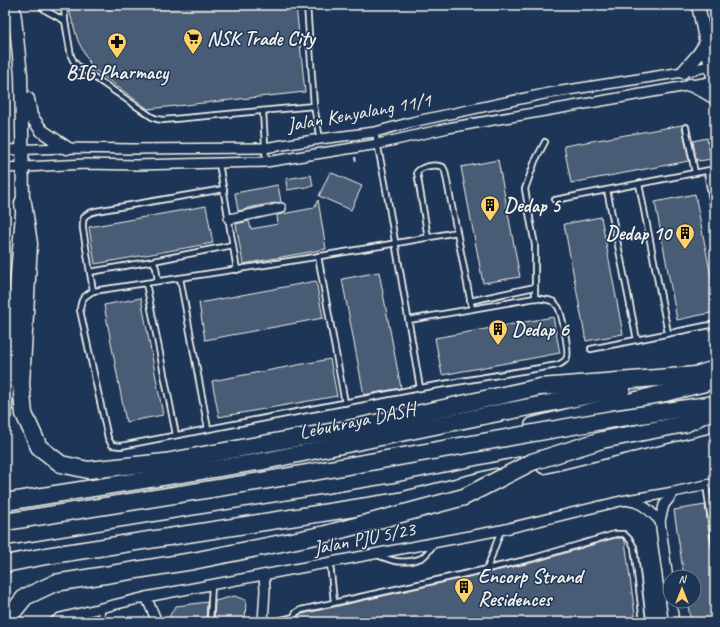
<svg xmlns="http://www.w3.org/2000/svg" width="720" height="627" font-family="Caveat,sans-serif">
  <rect width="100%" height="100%" fill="#1d3557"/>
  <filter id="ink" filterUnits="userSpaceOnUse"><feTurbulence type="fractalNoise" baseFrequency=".025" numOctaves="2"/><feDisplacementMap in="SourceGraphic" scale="8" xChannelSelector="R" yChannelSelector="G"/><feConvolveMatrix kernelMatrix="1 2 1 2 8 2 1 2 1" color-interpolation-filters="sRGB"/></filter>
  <g filter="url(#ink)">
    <g fill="#485b74" stroke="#f4f1e8">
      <polygon points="69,5 296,5 305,92 148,109 92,68 78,41 69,10"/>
      <polygon points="682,125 689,161 571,183 564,146"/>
      <polygon points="707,138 711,159 699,161 699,160 696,160 693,141"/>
      <polygon points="498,160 520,277 483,283 461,167"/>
      <polygon points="330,172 362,186 351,210 319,196"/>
      <polygon points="311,175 313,186 287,190 286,179"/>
      <polygon points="278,185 281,202 247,208 247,209 238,211 235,193"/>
      <polygon points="695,194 715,297 715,312 677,320 655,202"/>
      <polygon points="318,200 326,249 243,264 236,224 249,221 251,229 278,224 277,215 314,208"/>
      <polygon points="206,206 213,243 95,264 89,227"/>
      <polygon points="601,217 623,334 586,341 564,224"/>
      <polygon points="379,272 401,388 364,395 342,279"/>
      <polygon points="316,281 323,318 205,340 199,303"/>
      <polygon points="141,298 163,415 126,422 104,305"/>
      <polygon points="553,317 560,353 442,375 435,338"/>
      <polygon points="330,359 337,396 219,417 212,381"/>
      <polygon points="705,505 711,546 712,548 715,549 715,552 713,552 715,563 715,622 691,622 687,601 694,601 694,577 684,577 674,510"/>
      <polygon points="615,538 622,538 625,541 636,622 297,622 298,616 302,614 535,562"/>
      <polygon points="234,596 246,600 245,622 214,622 215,601"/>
      <polygon points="207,602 206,622 169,622 170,615 176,606"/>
    </g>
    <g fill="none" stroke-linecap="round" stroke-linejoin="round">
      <defs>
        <g id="lane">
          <polyline points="40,5 45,10 65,21 71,56 74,62 78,66 152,117 157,119 163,120 314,106"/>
          <polyline points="64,5 65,21"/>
          <polyline points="307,5 314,106 320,139"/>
          <polyline points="263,111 266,162"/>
          <polyline points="686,127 695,173"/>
          <polyline points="375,132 385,183 420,388"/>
          <polyline points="219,163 237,270"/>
          <polyline points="707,171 715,217"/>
          <polyline points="639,184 668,333"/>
          <polyline points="607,190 637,340"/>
          <polyline points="555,200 715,169"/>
          <path d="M428,238l-11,-66c5,-6 18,-8 26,-5l2,4 27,138"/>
          <polyline points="318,256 345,403"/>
          <polyline points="153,261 156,268 158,281"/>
          <polyline points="90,272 153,261 233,245"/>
          <polyline points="180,278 208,429"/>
          <polyline points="146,283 176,435"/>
          <path d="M93,291l-10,-62c-1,-12 1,-15 13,-18l128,-22"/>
          <polyline points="535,298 535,245 531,224 525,189 535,161 545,142"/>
          <polyline points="470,301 535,287"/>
          <path d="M409,320l126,-22c6,1 14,1 19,4 0,1 4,4 4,5 4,6 11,44 9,50 -1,4 -5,6 -9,8l-138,23 -299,58 -9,-1 -4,-7 -28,-128c1,-11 3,-13 13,-19 121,-18 243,-36 364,-59"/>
          <polyline points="591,349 715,324"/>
          <polyline points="706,485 715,545"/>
          <path d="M377,555c14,5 19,8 34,6 5,-1 9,-2 12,-4 5,-4 8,-9 11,-13"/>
          <polyline points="330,563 334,602"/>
          <polyline points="487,569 501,530"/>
          <polyline points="101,622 102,608"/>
          <polyline points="210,622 212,584"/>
          <polyline points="273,622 294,617"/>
          <path d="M293,622c1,-6 1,-10 8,-12l186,-41 47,-11 81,-24h9l6,6 4,7 9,75"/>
        </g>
        <g id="street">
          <polyline points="5,150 67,148 133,149 264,148 320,139 375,132 412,122 549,93 683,72 715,65"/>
          <polyline points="5,168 86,164 136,165 266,162 378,144 448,128 715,81"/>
          <polyline points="229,219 281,208"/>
          <path d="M629,501c13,1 22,11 31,20"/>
          <polyline points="670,593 660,521 664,505 674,492"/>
          <polyline points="146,597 155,617 155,622"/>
          <polyline points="671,601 674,622"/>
          <polyline points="54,622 60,618 146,597 501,530 621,501 674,492 715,483"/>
          <polyline points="263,622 265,590 264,575"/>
        </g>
        <g id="secondary">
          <polyline points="698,5 715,86"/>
          <polyline points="683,72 698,55 706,43"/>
          <polyline points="690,85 703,91 715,98"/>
          <polyline points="28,99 31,116 42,131 67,148"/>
          <polyline points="5,414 23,203 22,128 21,75 15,18 13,5"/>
        </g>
        <g id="highway">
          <polyline points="23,203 29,244 21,384 24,414 39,447 61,464 88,470 165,462 357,427 540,387 696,375"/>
          <polyline points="686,377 696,375 715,369"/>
          <polyline points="533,426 705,383"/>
          <polyline points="544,465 715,423"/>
          <polyline points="5,502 264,461 498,413 622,389"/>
          <polyline points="5,537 393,474 567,438 627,423"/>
          <polyline points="5,564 46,556 400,501 496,477"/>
        </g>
      </defs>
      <use href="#lane" stroke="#f4f1e8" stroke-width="8"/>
      <use href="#street" stroke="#f4f1e8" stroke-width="12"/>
      <use href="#secondary" stroke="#f4f1e8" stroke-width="15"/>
      <use href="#highway" stroke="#f4f1e8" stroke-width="19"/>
      <polyline stroke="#f4f1e8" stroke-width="2" stroke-dasharray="4 3" stroke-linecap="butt" points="355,157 356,163"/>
      <use href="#lane" stroke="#1d3557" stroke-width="4.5"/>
      <use href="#street" stroke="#1d3557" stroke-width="9"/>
      <use href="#secondary" stroke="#1d3557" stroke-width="12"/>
      <use href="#highway" stroke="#1d3557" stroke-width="16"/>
      <defs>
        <g id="highway-bridge">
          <polyline points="5,522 268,480 613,419 715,404"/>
          <polyline points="5,622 25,597 55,583 193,561 326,534 464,497 532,462 602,440 685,424 715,409"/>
        </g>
      </defs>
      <use href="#highway-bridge" stroke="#f4f1e8" stroke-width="19" stroke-linecap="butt"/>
      <use href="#highway-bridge" stroke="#1d3557" stroke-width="16"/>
    </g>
  </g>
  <defs>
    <symbol id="supermarket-pin" viewBox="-11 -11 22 30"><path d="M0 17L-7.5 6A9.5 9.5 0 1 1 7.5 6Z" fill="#ffd166" stroke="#1d3557"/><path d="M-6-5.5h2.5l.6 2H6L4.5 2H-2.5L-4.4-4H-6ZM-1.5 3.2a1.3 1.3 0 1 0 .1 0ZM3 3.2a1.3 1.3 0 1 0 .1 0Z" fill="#111"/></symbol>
    <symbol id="pharmacy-pin" viewBox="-11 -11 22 30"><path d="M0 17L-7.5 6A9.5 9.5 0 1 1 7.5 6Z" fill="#ffd166" stroke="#1d3557"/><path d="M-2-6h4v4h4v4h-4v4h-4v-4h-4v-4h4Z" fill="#111"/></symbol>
    <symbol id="building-pin" viewBox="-11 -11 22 30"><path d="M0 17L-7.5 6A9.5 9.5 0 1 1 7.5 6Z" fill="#ffd166" stroke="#1d3557"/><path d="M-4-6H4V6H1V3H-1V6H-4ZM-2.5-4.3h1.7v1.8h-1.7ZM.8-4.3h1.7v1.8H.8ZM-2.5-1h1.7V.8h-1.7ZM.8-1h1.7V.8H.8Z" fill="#111"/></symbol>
  </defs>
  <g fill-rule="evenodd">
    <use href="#supermarket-pin" x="182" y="27" width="22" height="30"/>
    <use href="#pharmacy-pin" x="106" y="31" width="22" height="30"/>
    <use href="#building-pin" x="479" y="194" width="22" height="30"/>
    <use href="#building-pin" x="674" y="222" width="22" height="30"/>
    <use href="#building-pin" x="487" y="318" width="22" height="30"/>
    <use href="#building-pin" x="453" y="576" width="22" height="30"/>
  </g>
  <g text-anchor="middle" stroke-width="3" stroke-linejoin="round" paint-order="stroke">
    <g font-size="20" font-weight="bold" fill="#f4f1e8" stroke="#1d3557" text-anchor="start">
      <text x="207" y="45">NSK Trade City</text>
      <text x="117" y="79" text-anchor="middle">BIG Pharmacy</text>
      <text x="504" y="212">Dedap 5</text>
      <text x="671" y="240" text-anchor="end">Dedap 10</text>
      <text x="512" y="336">Dedap 6</text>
      <text x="478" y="583">Encorp Strand<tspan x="478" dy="23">Residences</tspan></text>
    </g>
    <g font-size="20" fill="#f4f1e8" stroke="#1d3557">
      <text transform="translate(359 112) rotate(-10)" y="7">Jalan Kenyalang 11/1</text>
      <text transform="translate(357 420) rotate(-12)" y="7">Lebuhraya DASH</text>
      <text transform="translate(364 538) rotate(-11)" y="7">Jalan PJU 5/23</text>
    </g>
  </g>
  <rect width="720" height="627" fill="none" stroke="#1d3557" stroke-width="20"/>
  <rect x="10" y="10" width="700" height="607" fill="none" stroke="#f4f1e8" stroke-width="1.5" filter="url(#ink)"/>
  <g transform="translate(682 589)"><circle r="19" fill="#1d3557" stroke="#738091"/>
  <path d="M0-3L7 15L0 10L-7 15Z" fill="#ffd166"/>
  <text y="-6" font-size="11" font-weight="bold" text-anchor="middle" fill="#f4f1e8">N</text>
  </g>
</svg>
